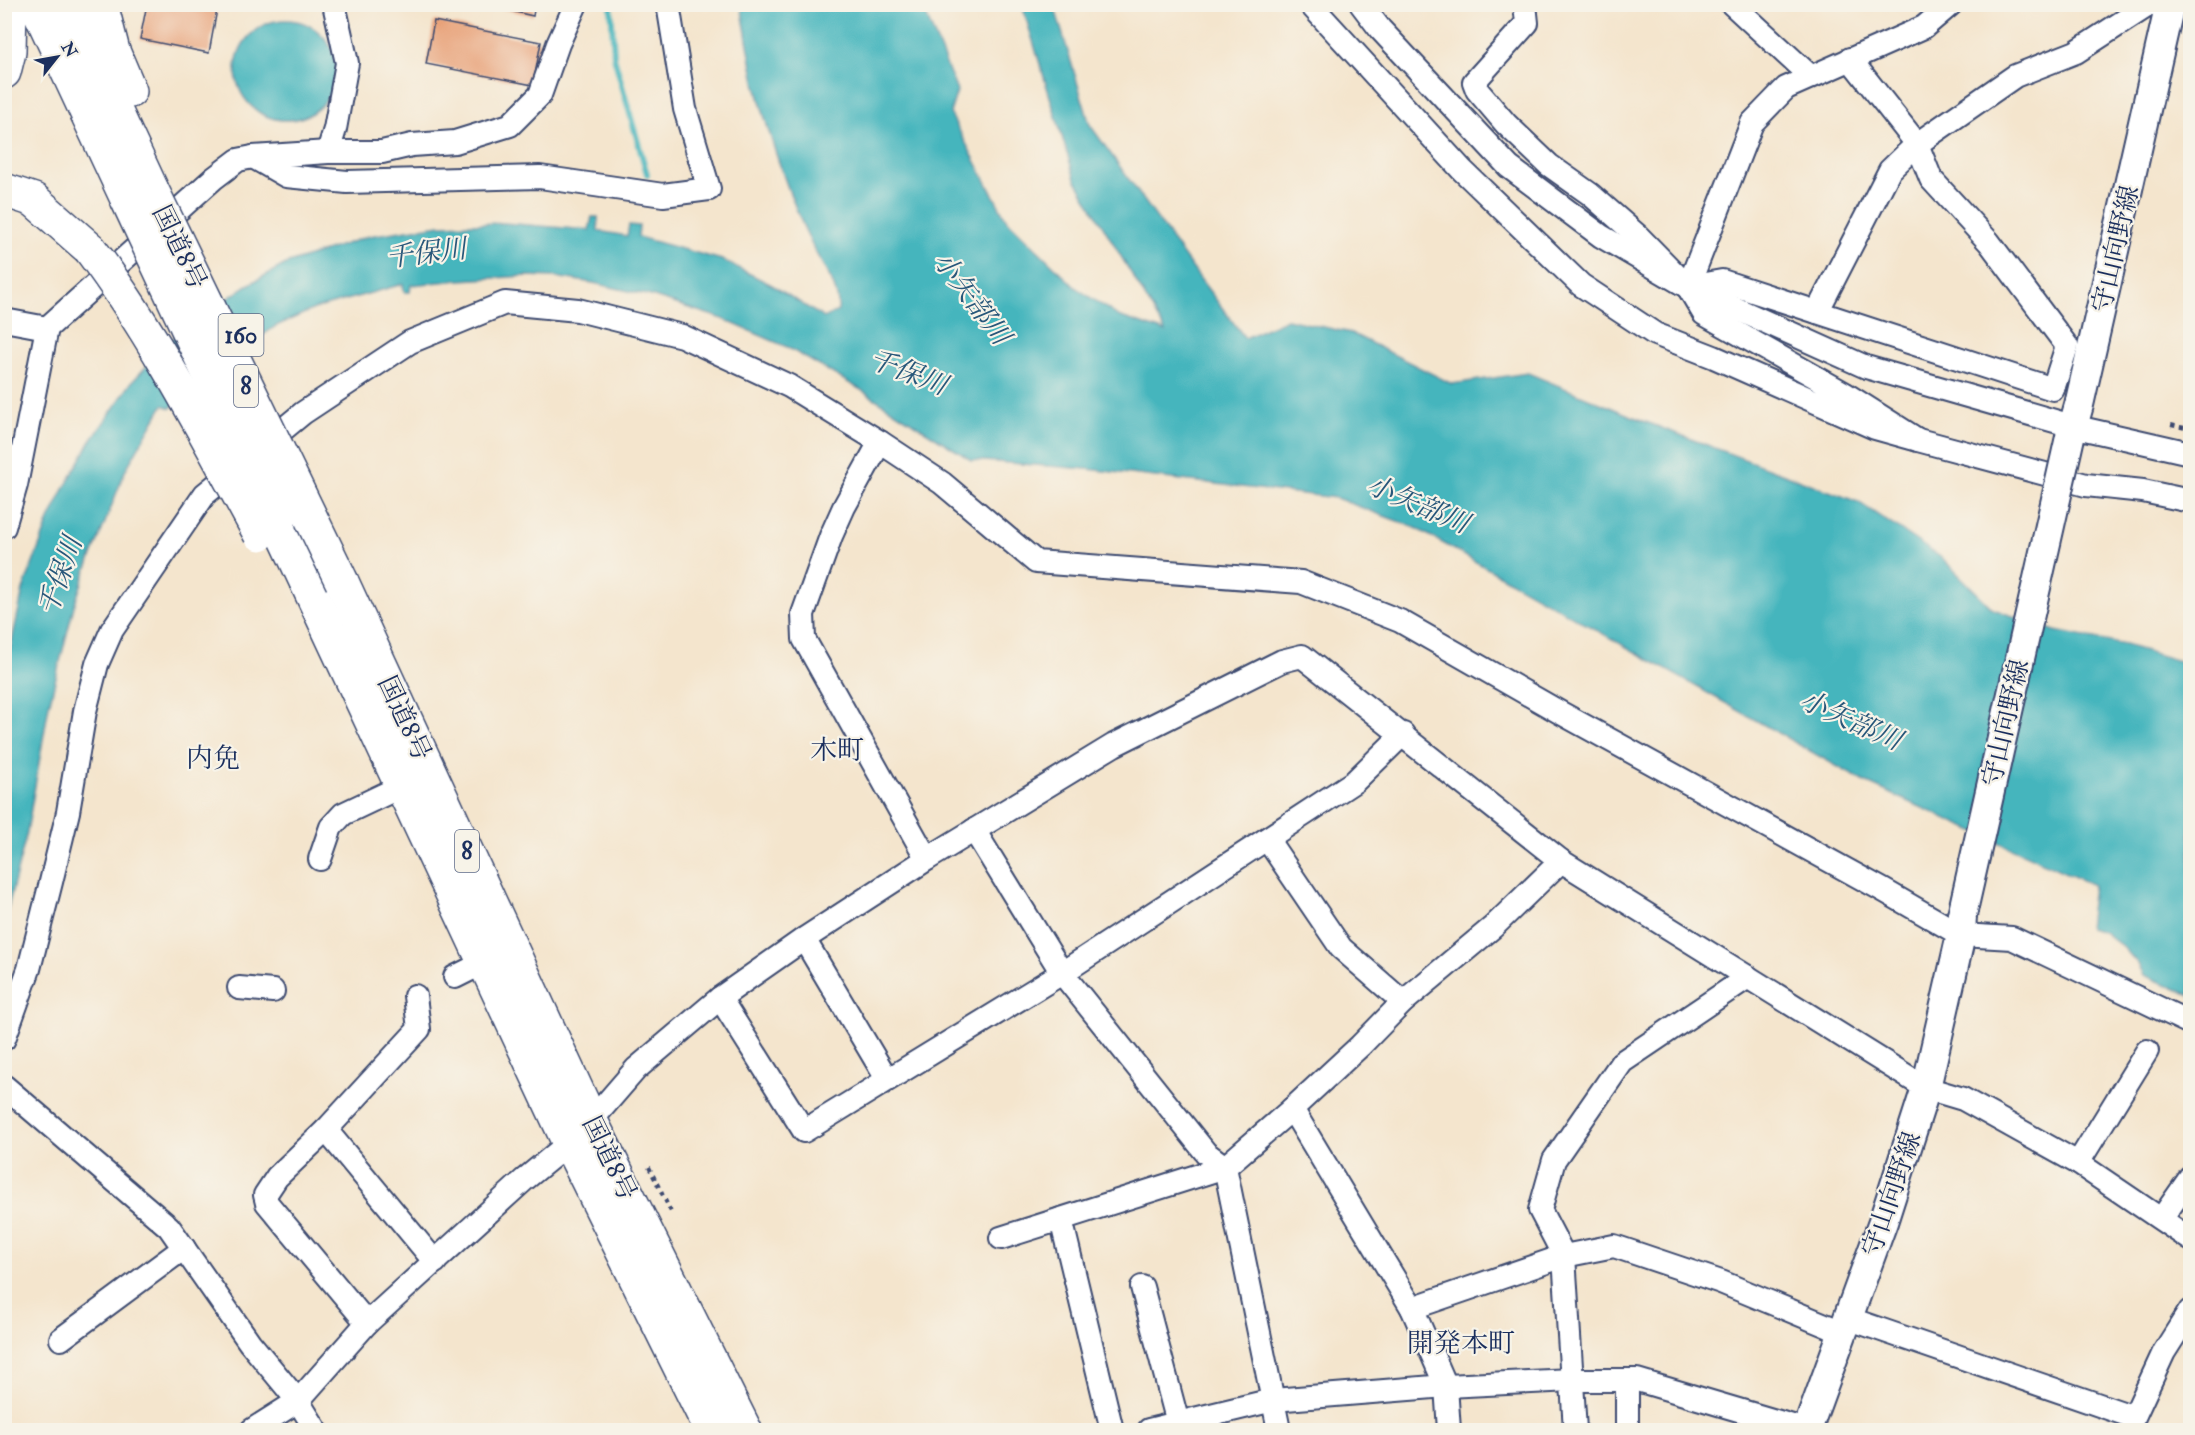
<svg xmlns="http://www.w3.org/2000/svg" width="2195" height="1435" font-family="'IM FELL Double Pica','Noto Serif JP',serif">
  <rect width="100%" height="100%" fill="#f7f3e8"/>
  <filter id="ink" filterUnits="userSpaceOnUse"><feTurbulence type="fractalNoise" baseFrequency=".0167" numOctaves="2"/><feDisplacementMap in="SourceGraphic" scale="12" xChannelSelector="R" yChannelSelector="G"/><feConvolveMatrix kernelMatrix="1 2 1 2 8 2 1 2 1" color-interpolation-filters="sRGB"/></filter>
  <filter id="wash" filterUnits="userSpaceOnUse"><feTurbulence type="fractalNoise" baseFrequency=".008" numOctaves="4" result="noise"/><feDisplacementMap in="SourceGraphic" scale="24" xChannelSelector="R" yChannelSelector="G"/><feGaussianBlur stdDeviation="1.35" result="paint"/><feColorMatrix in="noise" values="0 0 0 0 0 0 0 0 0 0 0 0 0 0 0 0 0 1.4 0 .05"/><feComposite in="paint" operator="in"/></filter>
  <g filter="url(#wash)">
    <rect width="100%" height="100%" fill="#f4e5cd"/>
    <g fill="#45b5bd" stroke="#30728e" stroke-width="1.5">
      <path d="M741,5h181l35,86 -7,22 56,106 69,68 43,29 48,16 -91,-153 -53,-174h32l36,120 111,155 44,58 42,-19 64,14 101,51 76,-11 118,49 212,80 84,56 51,51 62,22 70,14 65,19v331l-46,-20 -6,-11 -14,-16 -20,-16 -16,-4 5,-43 -230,-104 -447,-253 -80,-30 -249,-29 -116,-9 -108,-69 -76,-44 -67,-29 -69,-22 -58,-13 -38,-6 -28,-1 -68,4 -48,5 -1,7h-6l-1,-8 -89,25 -38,17 -90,63 -15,19 -8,-3 -37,64 -40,102 -12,35 -25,99 -22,127 -22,87v-246l18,-83 26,-70 16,-33 26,-46 40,-58 41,-44 24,-19 50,-34 40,-22 83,-28 71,-11 63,-2 86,7 3,-13h6v14l29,5 2,-11 10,1 -1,11 84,23 50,25 52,33 14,-7c2,-26 -17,-45 -27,-68 -23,-49 -41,-104 -55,-157 -6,-27 -10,-54 -15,-81z"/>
      <circle cx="286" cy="70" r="50"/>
    </g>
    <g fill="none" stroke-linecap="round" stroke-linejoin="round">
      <polyline stroke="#45b5bd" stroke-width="6" points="611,4 614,57 647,174"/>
    </g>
    <g id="blocks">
      <g fill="#e8a279">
        <polygon points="147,4 218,4 209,53 140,39"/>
        <polygon points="481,4 535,4 533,16"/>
        <polygon points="434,21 541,42 533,85 426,64"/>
      </g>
    </g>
  </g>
  <g filter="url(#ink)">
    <use href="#blocks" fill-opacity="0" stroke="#3c4a6f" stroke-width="1.5"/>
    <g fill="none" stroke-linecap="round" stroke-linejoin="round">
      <defs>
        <g id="minor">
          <polyline points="1310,4 1462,170 1581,285 1655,334 1714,357 1875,428 1918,440 1844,393 1704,314 1688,287 1638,236 1590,194 1549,165 1506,124 1477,90 1474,82 1527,23 1525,4"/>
          <polyline points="1361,4 1380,29 1509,167 1601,236 1688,287 1866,367 2072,426 2190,453"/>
          <polyline points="1732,4 1810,76"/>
          <polyline points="2189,4 2190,6"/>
          <polyline points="328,152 335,129 347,63 334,4"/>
          <polyline points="253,157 286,176 347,182 540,177 663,195 709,189 685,109 668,4"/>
          <polyline points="1688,287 1722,281 2053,389 2067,346 1989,242 1931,179 1917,144 1850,59"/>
          <polyline points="1688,287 1752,123 1786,88 1924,27 1951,4"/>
          <polyline points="1817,312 1890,170 1917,144 2015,76 2076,52 2150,4"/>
          <polyline points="4,320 47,328"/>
          <polyline points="1918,440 2086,485 2143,491 2190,501"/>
          <polyline points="880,442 844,507 831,536 803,614 804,639 927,859"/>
          <polyline points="263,446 303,413 410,342 505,303 578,310 682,336 789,386 880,442 942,483 1036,562 1301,582 1400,621 1561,713 1883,890 1961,935 2012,938 2190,1023"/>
          <polyline points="4,527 16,485 47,328 213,179 238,160 253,157 328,152 382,152 412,145 455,142 510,125 540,95 558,44 576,4"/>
          <polyline points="974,830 1062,973 1206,1153 1225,1167 1279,1430"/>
          <polyline points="1267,839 1341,948 1403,1002"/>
          <polyline points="320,859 331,827 343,814 402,786"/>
          <polyline points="804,939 887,1079"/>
          <polyline points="455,977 485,962"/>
          <polyline points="239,988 273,991"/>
          <polyline points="720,998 804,1131 1062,973 1355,781 1403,734"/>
          <polyline points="4,1039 29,969 51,882 68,812 85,711 97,664 112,630 205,494 238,467"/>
          <polyline points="4,1086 169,1227 250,1343 298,1401 316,1430"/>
          <polyline points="1292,1109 1412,1308 1446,1386 1449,1430"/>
          <polyline points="326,1130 419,1029 415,996"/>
          <polyline points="2078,1163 2147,1051"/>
          <polyline points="2162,1218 2190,1178"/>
          <polyline points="1061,1219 1112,1430"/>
          <polyline points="1001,1238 1225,1167 1292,1109 1360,1046 1403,1002 1493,927 1561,861"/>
          <polyline points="1142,1287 1178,1423"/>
          <polyline points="1412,1308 1564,1256 1614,1246 1721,1282 1842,1332"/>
          <polyline points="1847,1318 2134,1417 2164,1352 2190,1311"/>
          <polyline points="367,1323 267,1203 265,1195 277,1177 326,1130 435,1262"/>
          <polyline points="61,1339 184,1248"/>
          <polyline points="252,1430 298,1401 367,1323 524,1180 569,1143 591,1121 636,1069 720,998 804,939 927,859 1114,745 1282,661 1302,656 1561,861 1926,1088 1963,1099 2078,1163 2190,1239"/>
          <polyline points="1149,1430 1273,1400 1446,1386 1572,1380 1637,1380 1806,1430"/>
          <polyline points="1575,1430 1564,1256 1540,1210 1554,1160 1622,1062 1748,977"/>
          <polyline points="1627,1430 1627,1380"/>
        </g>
        <g id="major">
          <polyline points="2070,437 2079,405 2170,4"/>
          <polyline points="1807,1430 1883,1222 1926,1088 1961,935 1962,915"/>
        </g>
        <g id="highway">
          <polyline points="36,4 127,199"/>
          <polyline points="66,4 152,190"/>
          <polyline points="101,4 113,51 130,91"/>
          <polyline points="4,72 9,52 10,4"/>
          <polyline points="4,190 34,200 90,249"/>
          <polyline points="279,524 569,1143 711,1430"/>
          <polyline points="342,582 591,1121 745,1430"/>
        </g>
      </defs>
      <use href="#minor" stroke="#3c4a6f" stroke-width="26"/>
      <use href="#major" stroke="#3c4a6f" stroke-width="32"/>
      <use href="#highway" stroke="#3c4a6f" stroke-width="36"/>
      <g stroke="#3c4a6f" stroke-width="4" stroke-dasharray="4.5 4.5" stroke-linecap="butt">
        <polyline points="2171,425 2190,429"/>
        <polyline points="649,1167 672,1214"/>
      </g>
      <use href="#minor" stroke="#fff" stroke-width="22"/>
      <use href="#major" stroke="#fff" stroke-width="28"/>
      <use href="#highway" stroke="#fff" stroke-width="33"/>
      <defs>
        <polyline id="major-bridge" points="1962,915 2070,437"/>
        <g id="highway-bridge">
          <polyline points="152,190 342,582"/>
          <polyline points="127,199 279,524"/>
          <path d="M90,249c66,88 117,188 170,285"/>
        </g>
      </defs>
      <use href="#major-bridge" stroke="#3c4a6f" stroke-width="32" stroke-linecap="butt"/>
      <use href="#highway-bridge" stroke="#3c4a6f" stroke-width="36" stroke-linecap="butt"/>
      <use href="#major-bridge" stroke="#fff" stroke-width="28"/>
      <use href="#highway-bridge" stroke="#fff" stroke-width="33"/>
    </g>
  </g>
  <g text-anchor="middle" stroke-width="4.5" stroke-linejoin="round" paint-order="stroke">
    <g fill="#f7f3e8" stroke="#5d6a87" stroke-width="1.5">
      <rect x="218.5" y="314" width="45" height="42" rx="4.5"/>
      <rect x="234" y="365" width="24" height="42" rx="4.5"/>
      <rect x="455" y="830" width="24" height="42" rx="4.5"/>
    </g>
    <g font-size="24" font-weight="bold" fill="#1b2f5e">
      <text x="241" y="343">160</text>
      <text x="246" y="394">8</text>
      <text x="467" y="859">8</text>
    </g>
    <g font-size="26" fill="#1b2f5e" stroke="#f7f3e8">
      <text transform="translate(180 247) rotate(64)" y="9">国道8号</text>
      <text transform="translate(2115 249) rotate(-77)" y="9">守山向野線</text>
      <text transform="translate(405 718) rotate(65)" y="9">国道8号</text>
      <text transform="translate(2005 723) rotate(-77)" y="9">守山向野線</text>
      <text transform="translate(610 1158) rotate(64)" y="9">国道8号</text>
      <text transform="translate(1891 1194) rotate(-71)" y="9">守山向野線</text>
    </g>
    <g font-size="27" font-style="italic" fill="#28577a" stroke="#f7f3e8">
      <text transform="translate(426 253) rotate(-7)" y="9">千保川</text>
      <text transform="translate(972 298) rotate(53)" y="9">小矢部川</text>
      <text transform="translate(908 372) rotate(21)" y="9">千保川</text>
      <text transform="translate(1418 504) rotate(23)" y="9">小矢部川</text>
      <text transform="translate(60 576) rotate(-71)" y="9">千保川</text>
      <text transform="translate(1851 720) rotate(24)" y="9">小矢部川</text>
    </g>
    <g font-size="27" fill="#1b2f5e" stroke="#f7f3e8">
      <text x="837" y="759">木町</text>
      <text x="213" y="767">内免</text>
      <text x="1461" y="1352">開発本町</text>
    </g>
  </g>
  <rect width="2195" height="1435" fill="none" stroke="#f7f3e8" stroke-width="24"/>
  <g transform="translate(57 57) rotate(59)" stroke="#f7f3e8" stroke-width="4.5" paint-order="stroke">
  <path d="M0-4.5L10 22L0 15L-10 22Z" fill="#1b2f5e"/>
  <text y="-9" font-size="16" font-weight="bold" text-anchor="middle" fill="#1b2f5e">N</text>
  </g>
</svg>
